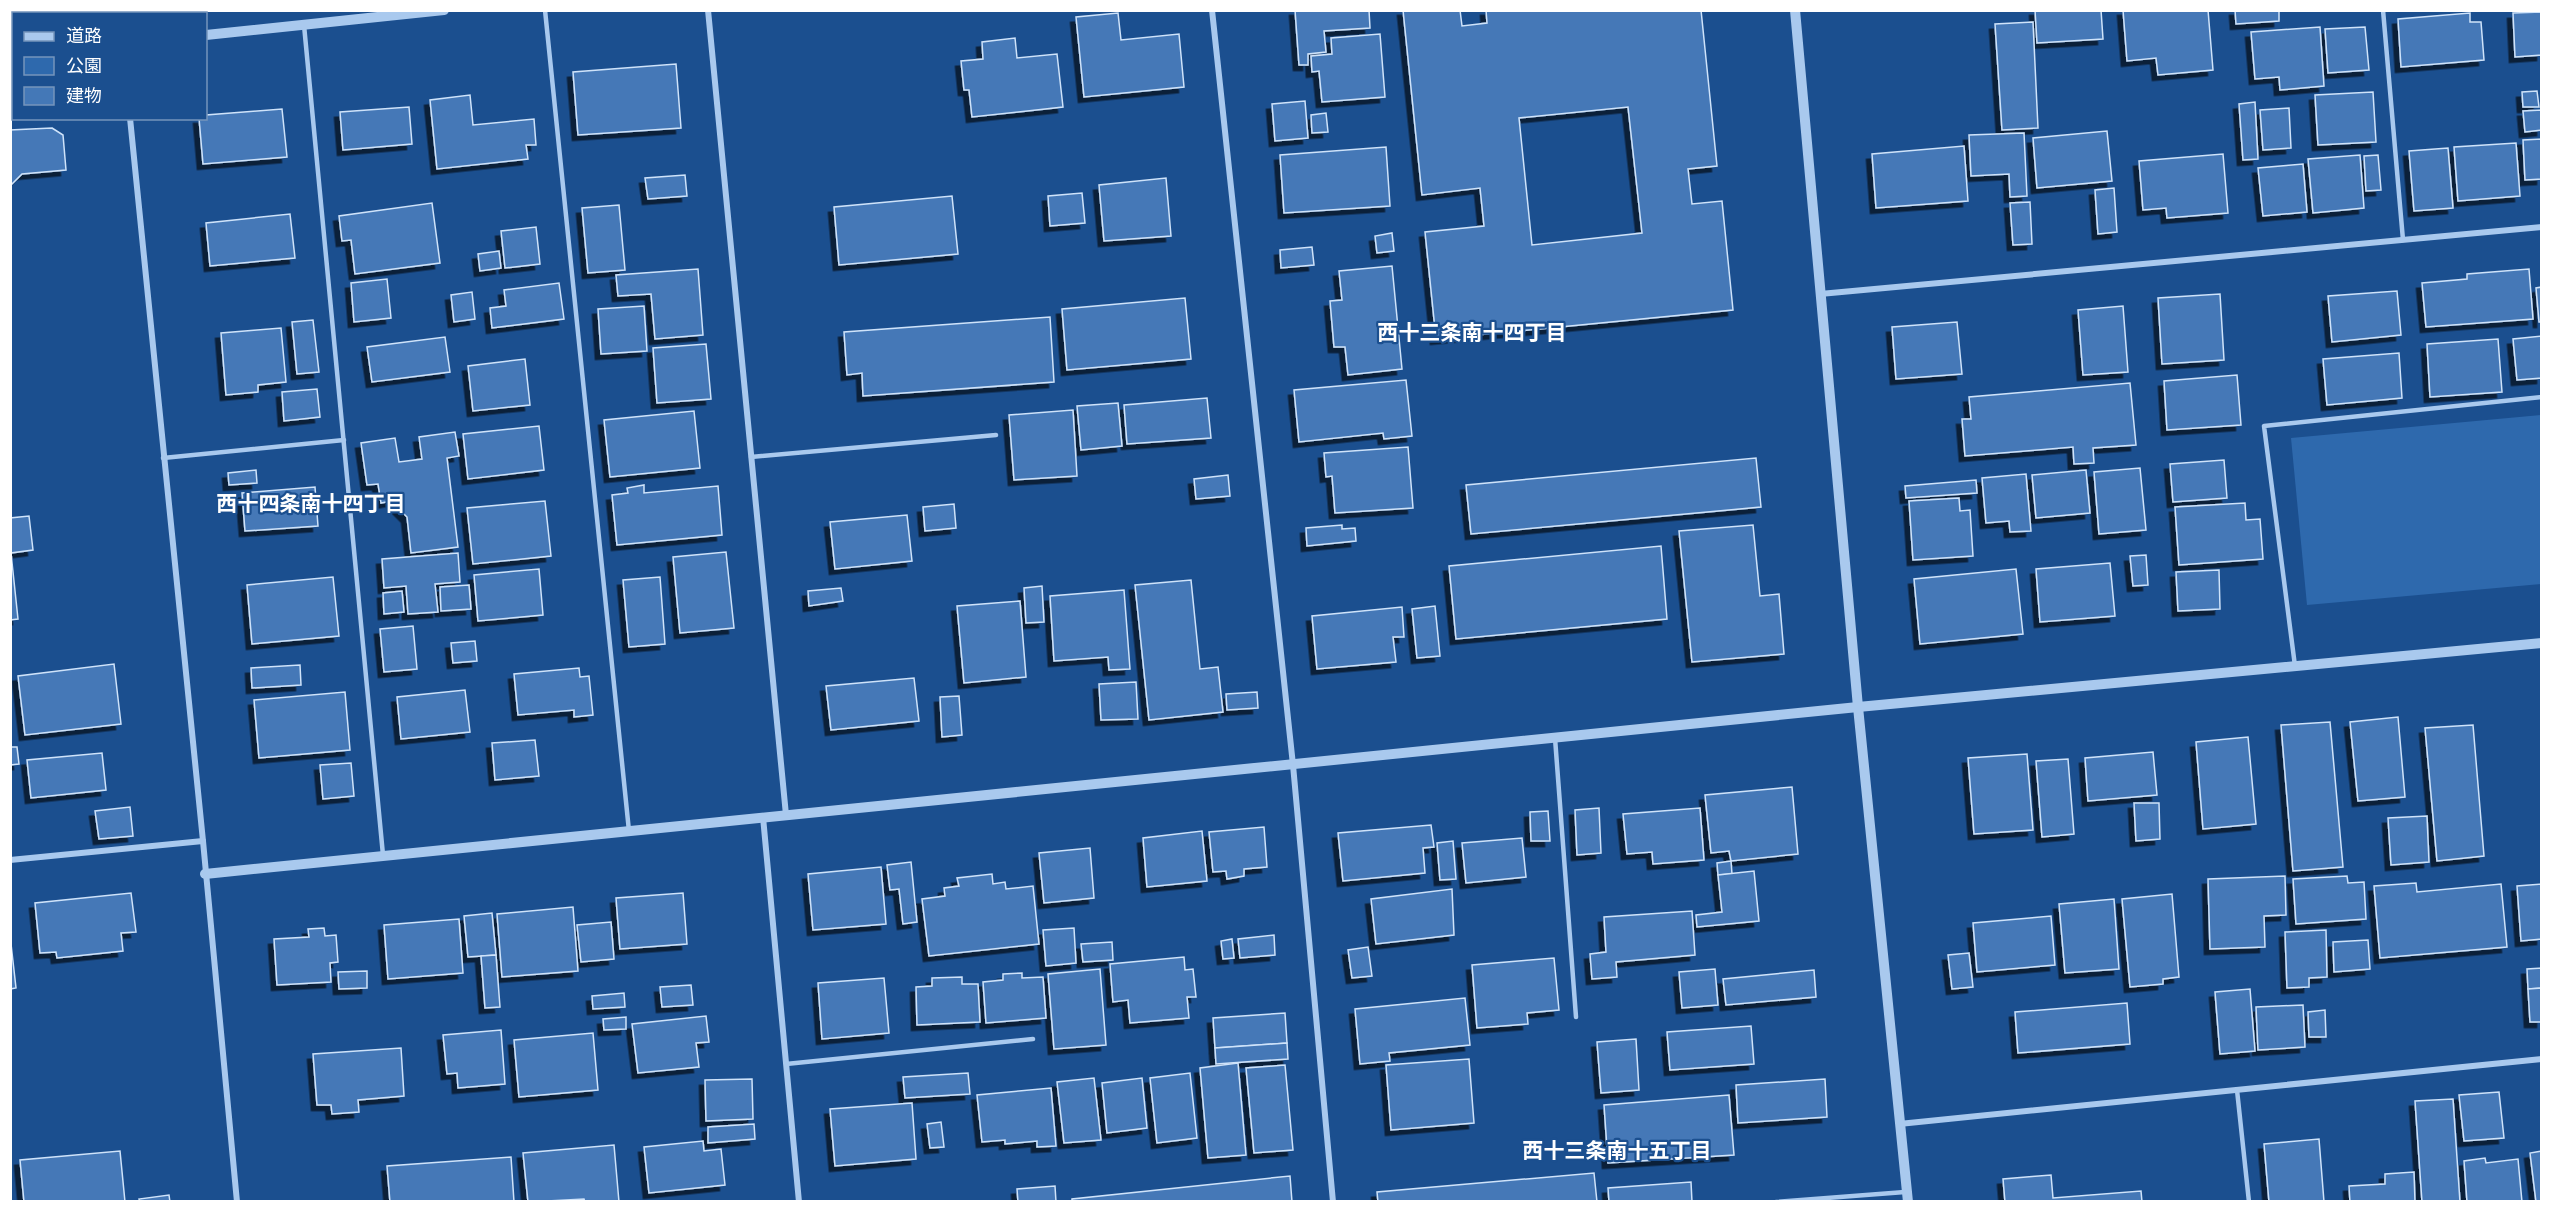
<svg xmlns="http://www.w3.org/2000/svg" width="2552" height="1212" font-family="Rubik,'Noto Sans JP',sans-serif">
  <defs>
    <filter id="shadow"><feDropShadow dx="-5.5" dy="5.5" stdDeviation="0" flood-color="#0009"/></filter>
  </defs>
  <rect width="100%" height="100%" fill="#1b4f8f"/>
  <polygon fill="#2e69ad" points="2541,415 2541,584 2307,605 2291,438"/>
  <g fill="#4478b7" stroke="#cfe3fa" stroke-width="1.5" fill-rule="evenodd" filter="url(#shadow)">
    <polygon points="1295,10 1369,10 1370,28 1324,31 1326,52 1308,54 1308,65 1299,65"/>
    <path d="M1403,10h57l2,16 25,-3 -1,-13h215l16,156 -29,3 4,35 30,-3 11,109 -297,29 -11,-107 59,-6 -4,-38 -58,7zM1628,107l14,126 -110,12 -13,-127z"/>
    <polygon points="2035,10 2101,10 2103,39 2037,43"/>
    <polygon points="2123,10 2208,10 2213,70 2158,75 2156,58 2127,61"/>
    <polygon points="2235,10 2279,10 2279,21 2236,24"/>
    <polygon points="2542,12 2542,55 2515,57 2513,13"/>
    <polygon points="1118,13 1121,40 1179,34 1184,87 1084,97 1076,17"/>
    <polygon points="2470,13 2470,22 2481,22 2484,60 2401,67 2398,19"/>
    <polygon points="2033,22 2038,128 2002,130 1995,24"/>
    <polygon points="2320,27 2324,86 2280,90 2279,77 2255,79 2251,32"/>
    <polygon points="2365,27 2369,70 2328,73 2325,29"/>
    <polygon points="1380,34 1385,97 1322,102 1319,71 1312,72 1311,56 1332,54 1331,38"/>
    <polygon points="1015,38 1017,58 1057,54 1063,107 972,117 969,90 964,90 961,61 983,59 982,42"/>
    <polygon points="676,64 681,128 578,135 573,72"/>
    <polygon points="2537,91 2539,107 2523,107 2522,92"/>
    <polygon points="2373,92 2376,142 2318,145 2315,95"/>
    <polygon points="470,95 473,125 534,119 536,145 526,145 528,159 437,169 430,100"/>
    <polygon points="1305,101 1308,138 1275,141 1272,104"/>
    <polygon points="2255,102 2258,159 2243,160 2239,104"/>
    <polygon points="409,107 412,144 343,150 340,112"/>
    <polygon points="2289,108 2291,148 2263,150 2260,110"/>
    <polygon points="282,109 287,157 203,164 199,118 206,118 206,115"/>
    <polygon points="2542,110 2542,130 2525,132 2523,111"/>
    <polygon points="1326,113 1328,132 1312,133 1311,115"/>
    <polygon points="52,128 63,135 66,170 22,174 10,186 10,130"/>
    <polygon points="2107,131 2112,181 2037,188 2033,138"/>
    <polygon points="2024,133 2027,196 2010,197 2009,174 1971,176 1969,135"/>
    <polygon points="2542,139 2542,179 2525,180 2523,140"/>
    <polygon points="2516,143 2520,196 2458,201 2454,147"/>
    <polygon points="1964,146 1968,201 1876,208 1872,154"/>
    <polygon points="1386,147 1390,206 1284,213 1280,155"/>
    <polygon points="2448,148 2453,208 2414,211 2409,151"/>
    <polygon points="2223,154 2228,213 2167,218 2166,208 2143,210 2139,161"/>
    <polygon points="2360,155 2364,208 2313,213 2308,159"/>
    <polygon points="2378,155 2381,190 2366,191 2364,156"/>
    <polygon points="2303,164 2307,212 2263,216 2258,168"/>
    <polygon points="685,175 687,196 648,199 645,178"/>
    <polygon points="1166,178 1171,236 1104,241 1099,185"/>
    <polygon points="2114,188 2117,232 2098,234 2095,190"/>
    <polygon points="1082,193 1085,223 1050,226 1048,196"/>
    <polygon points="952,196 958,254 839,265 834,207"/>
    <polygon points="2030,202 2032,244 2013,245 2010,203"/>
    <polygon points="432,203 440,263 355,274 351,240 342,241 339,216"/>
    <polygon points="619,205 625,270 588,273 582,208"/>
    <polygon points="290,214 295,258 210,266 206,223"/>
    <polygon points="536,227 540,264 505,268 501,231"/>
    <polygon points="1392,233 1394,251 1377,253 1375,236"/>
    <polygon points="1312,247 1314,265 1281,268 1280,250"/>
    <polygon points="499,251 501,268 480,271 478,254"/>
    <polygon points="1392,266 1402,369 1348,375 1345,347 1334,347 1330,301 1342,300 1339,271"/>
    <polygon points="698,269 703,335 655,339 651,294 618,296 616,275"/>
    <polygon points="2529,269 2533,319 2426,327 2422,283 2467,279 2467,274"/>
    <polygon points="387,279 391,318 354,322 351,283"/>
    <polygon points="559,283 564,319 492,328 490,308 506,306 504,290"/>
    <polygon points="2542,287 2542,322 2539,322 2536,288"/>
    <polygon points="2397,291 2401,335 2332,342 2328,296"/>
    <polygon points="472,292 475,319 454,322 451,295"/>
    <polygon points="2220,294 2224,360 2162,364 2158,298"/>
    <polygon points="1185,298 1191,359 1067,370 1062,309"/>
    <polygon points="644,306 647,351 601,354 598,309"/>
    <polygon points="2123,306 2128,372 2083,375 2078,310"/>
    <polygon points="1050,317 1054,382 863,396 862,373 847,375 844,332"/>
    <polygon points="313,320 319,372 297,374 292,322"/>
    <polygon points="1957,322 1962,374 1896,379 1892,327"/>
    <polygon points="281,328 286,382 258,385 258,392 226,395 221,333"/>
    <polygon points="2542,336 2542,378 2517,380 2513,339"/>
    <polygon points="445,337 450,372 372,382 367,347"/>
    <polygon points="2498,339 2502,392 2430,397 2427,344"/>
    <polygon points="706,344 711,399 657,403 653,348"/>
    <polygon points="2399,353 2402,398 2327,405 2323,359"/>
    <polygon points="525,359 530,405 473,411 468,366"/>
    <polygon points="2237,375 2241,425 2167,430 2164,381"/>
    <polygon points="1406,380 1412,436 1384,439 1383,433 1299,442 1294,390"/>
    <polygon points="2130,383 2136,445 2093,448 2094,463 2074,464 2073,447 1965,456 1962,419 1971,419 1969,397"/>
    <polygon points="317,389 320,417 284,421 282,392"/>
    <polygon points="1207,398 1211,438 1127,444 1124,405"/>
    <polygon points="1118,403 1122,446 1081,450 1077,406"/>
    <polygon points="1073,410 1077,476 1014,480 1009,415"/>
    <polygon points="694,411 700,468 610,477 604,420"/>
    <polygon points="539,426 544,470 468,479 463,434"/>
    <polygon points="455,432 459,456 447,458 458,547 411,553 407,517 391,501 381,503 378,484 367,485 361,443 395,438 399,462 422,459 419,437"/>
    <polygon points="1408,447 1413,508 1335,513 1332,476 1326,477 1324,453"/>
    <polygon points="1756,458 1761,507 1471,534 1466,485"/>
    <polygon points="2224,460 2227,498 2173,502 2170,464"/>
    <polygon points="2140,468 2146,530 2099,534 2094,472"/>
    <polygon points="256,470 257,483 229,485 228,473"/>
    <polygon points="2086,470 2090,513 2036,518 2032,475"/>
    <polygon points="2026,474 2031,531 2010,532 2009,521 1986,523 1982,478"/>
    <polygon points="1228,475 1230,496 1196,499 1194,479"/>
    <polygon points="1976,480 1977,493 1906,498 1905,486"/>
    <polygon points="644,485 644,493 718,486 722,535 617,545 612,495 628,493 627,488"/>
    <polygon points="315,487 318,526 245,531 242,493"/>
    <polygon points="1959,498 1960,511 1970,510 1973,556 1913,560 1909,501"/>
    <polygon points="545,501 551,556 473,564 467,508"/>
    <polygon points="2245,503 2246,520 2260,519 2263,559 2179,565 2175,507"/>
    <polygon points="954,504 956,528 925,531 923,507"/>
    <polygon points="907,515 912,561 835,569 830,522"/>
    <polygon points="29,516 33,550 11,553 18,619 10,620 10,518"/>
    <polygon points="1342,525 1342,529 1355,528 1356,541 1307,546 1306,528"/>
    <polygon points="1753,525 1760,596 1779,594 1784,654 1692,662 1679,531"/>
    <polygon points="1661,546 1667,619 1456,639 1449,566"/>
    <polygon points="726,552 734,628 680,633 673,557"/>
    <polygon points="458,553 460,582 435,584 438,612 408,614 406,586 384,588 382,559"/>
    <polygon points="2146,555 2148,585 2133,586 2130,556"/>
    <polygon points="2110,563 2115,616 2040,622 2036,569"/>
    <polygon points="539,569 543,615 478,621 474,575"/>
    <polygon points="2016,569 2023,634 1920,644 1914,579"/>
    <polygon points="2219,570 2220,609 2178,611 2176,572"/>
    <polygon points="333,577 339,636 252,644 247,585"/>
    <polygon points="660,577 665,644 629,647 623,580"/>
    <polygon points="1191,580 1200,669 1218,667 1223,712 1149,720 1135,585"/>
    <polygon points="469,585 471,609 441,611 440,587"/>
    <polygon points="1042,586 1044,622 1026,623 1024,588"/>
    <polygon points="841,588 843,601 809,606 808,591"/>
    <polygon points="1124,590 1130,669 1109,670 1108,657 1054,661 1050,596"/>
    <polygon points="402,591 404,612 384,614 383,593"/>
    <polygon points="1020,601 1026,677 964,683 957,606"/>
    <polygon points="1435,606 1440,656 1417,658 1412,609"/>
    <polygon points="1402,607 1404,637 1393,637 1396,662 1317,669 1312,616"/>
    <polygon points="413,626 417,669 384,672 380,629"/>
    <polygon points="475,641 477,661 453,663 451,643"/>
    <polygon points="114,664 121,724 25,735 18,676"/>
    <polygon points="300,665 301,685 252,688 251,668"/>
    <polygon points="579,668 580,677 589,676 593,715 574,717 574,710 518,715 514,674"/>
    <polygon points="914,678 919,721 831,730 826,686"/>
    <polygon points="1136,682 1138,719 1101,720 1099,684"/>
    <polygon points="465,690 470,732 401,739 397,697"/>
    <polygon points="345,692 350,750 259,758 254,700"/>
    <polygon points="1257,692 1258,708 1227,710 1226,694"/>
    <polygon points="959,696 962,735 942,737 940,697"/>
    <polygon points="2398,717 2405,797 2358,801 2350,722"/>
    <polygon points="2330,722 2343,867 2293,871 2281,725"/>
    <polygon points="2473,725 2484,856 2437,861 2425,728"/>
    <polygon points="2248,737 2256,824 2203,829 2196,742"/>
    <polygon points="535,740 539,776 495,780 492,743"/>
    <polygon points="10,747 17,747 19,764 10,765"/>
    <polygon points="2153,752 2157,795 2088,801 2085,758"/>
    <polygon points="102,753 106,790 31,798 27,760"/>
    <polygon points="2027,754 2033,830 1974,834 1968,758"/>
    <polygon points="2068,759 2074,834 2042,837 2036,761"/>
    <polygon points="351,763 354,796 323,799 320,765"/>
    <polygon points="1792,787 1798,854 1731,861 1729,851 1711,853 1705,795"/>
    <polygon points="2134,803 2159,803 2160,839 2136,841"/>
    <polygon points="130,807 133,836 99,839 95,811"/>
    <polygon points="1599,808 1601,853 1577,855 1575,810"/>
    <polygon points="1700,808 1704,860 1653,864 1652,852 1627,854 1623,814"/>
    <polygon points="1548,811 1550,841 1531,841 1530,812"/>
    <polygon points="2427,816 2429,862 2391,865 2388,818"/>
    <polygon points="1431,825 1434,847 1423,848 1425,873 1343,881 1338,833"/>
    <polygon points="1264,827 1267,867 1244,869 1244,876 1227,879 1226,871 1213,872 1209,832"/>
    <polygon points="1202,831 1207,881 1147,887 1143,838"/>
    <polygon points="1522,838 1526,877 1466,883 1462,843"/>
    <polygon points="1453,841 1456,879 1440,880 1437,843"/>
    <polygon points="1090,848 1094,898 1044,903 1039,853"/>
    <polygon points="1731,861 1732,874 1718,875 1717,863"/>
    <polygon points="911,862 917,922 903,924 899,889 890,890 887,865"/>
    <polygon points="881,867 886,924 813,930 808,874"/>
    <polygon points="1754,871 1759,921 1697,927 1696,915 1722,912 1718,875"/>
    <polygon points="992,874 993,884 1005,882 1006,889 1033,886 1039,944 929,956 922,899 945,896 944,888 959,886 957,878"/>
    <polygon points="2285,876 2286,915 2264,916 2265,947 2210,949 2208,879"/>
    <polygon points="2347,876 2348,883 2364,882 2366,919 2296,924 2293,879"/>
    <polygon points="2416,883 2417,892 2501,884 2507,947 2380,958 2374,886"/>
    <polygon points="2542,884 2542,939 2521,941 2517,886"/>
    <polygon points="1452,889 1454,935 1376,944 1371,899"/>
    <polygon points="131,893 136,932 121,933 123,951 57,958 56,952 40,953 35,903"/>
    <polygon points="683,893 687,944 620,949 616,898"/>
    <polygon points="2172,894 2179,977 2163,979 2163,984 2130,987 2122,899"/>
    <polygon points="2114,899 2119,969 2065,973 2059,904"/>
    <polygon points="573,907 578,971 502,977 497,914"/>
    <polygon points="1692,911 1695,955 1616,962 1617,977 1592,979 1590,954 1606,952 1604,917"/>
    <polygon points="492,913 496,955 468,957 464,916"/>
    <polygon points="2051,916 2055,965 1977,972 1973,923"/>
    <polygon points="459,919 463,973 388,979 384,925"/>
    <polygon points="611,922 614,959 581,962 577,925"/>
    <polygon points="324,928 325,936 336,935 338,962 330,963 331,982 277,985 274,939 309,937 308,929"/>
    <polygon points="1074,928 1076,963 1046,966 1043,930"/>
    <polygon points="2326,930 2327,977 2309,978 2309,987 2287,988 2285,932"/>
    <polygon points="10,935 16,988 10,989"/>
    <polygon points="1274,935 1275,955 1240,958 1238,939"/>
    <polygon points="1232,939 1234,958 1223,959 1221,941"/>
    <polygon points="2368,940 2370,969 2334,972 2333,942"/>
    <polygon points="1112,942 1113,960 1083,962 1081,944"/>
    <polygon points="1368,947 1372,976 1352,978 1348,950"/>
    <polygon points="1969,953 1973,987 1952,989 1948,955"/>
    <polygon points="496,955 500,1007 485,1008 481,956"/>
    <polygon points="1184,957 1185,970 1193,969 1196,997 1187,997 1189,1018 1130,1023 1128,1000 1113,1002 1110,964"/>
    <polygon points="1554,958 1559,1010 1527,1013 1528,1024 1477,1028 1472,965"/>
    <polygon points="2542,968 2542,988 2528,989 2527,969"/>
    <polygon points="1100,969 1106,1045 1054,1049 1048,974"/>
    <polygon points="1715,969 1718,1005 1682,1008 1679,972"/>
    <polygon points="1814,970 1816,997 1726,1005 1723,979"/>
    <polygon points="367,971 367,988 339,989 338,972"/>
    <polygon points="1022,973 1022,978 1043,977 1046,1018 986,1023 983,982 1003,980 1003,974"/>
    <polygon points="962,977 962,984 978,984 980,1022 917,1025 916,987 932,986 932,978"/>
    <polygon points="884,978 889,1033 822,1039 818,983"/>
    <polygon points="691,985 693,1005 662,1007 660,987"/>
    <polygon points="2542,988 2542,1022 2530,1022 2528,989"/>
    <polygon points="2250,989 2255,1051 2220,1054 2215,992"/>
    <polygon points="624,993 625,1007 593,1009 592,996"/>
    <polygon points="1465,998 1470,1045 1389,1053 1390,1061 1360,1064 1355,1009"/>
    <polygon points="2127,1003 2130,1044 2018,1053 2015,1012"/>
    <polygon points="2303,1005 2305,1047 2258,1050 2256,1007"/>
    <polygon points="2325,1010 2326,1037 2309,1037 2308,1012"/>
    <polygon points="1285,1013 1287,1043 1215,1048 1213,1018"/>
    <polygon points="706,1016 709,1042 696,1043 699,1067 638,1073 632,1024"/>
    <polygon points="626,1017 626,1029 604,1030 603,1019"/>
    <polygon points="1751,1026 1754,1064 1670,1070 1667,1032"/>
    <polygon points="501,1030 505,1084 458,1088 457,1073 447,1074 443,1035"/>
    <polygon points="593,1033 598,1090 519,1097 514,1040"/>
    <polygon points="1636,1039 1639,1090 1601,1093 1597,1042"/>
    <polygon points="1287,1043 1288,1059 1216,1064 1215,1048"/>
    <polygon points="401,1048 404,1096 358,1100 359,1112 332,1114 331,1105 317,1105 313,1054"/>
    <polygon points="1469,1059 1474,1123 1391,1130 1386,1065"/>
    <polygon points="1238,1063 1246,1155 1208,1158 1200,1068"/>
    <polygon points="1285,1065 1293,1150 1254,1153 1246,1068"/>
    <polygon points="968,1073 970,1094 905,1098 903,1077"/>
    <polygon points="1190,1073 1197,1138 1157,1143 1150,1078"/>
    <polygon points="1094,1078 1101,1140 1064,1143 1057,1082"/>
    <polygon points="1142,1078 1147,1128 1107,1133 1102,1083"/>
    <polygon points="752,1079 753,1119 706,1121 705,1080"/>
    <polygon points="1825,1079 1827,1117 1738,1123 1736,1085"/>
    <polygon points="1051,1088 1056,1146 1037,1147 1037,1141 1005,1144 1005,1140 982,1142 977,1095"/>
    <polygon points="2499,1092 2504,1138 2464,1141 2459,1095"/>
    <polygon points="1729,1095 1734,1155 1608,1163 1604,1105"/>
    <polygon points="2453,1099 2460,1202 2422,1202 2415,1101"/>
    <polygon points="912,1103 916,1159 835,1166 830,1109"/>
    <polygon points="941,1122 944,1147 930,1148 927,1124"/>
    <polygon points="754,1124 755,1139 708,1143 708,1127"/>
    <polygon points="2319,1139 2324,1202 2269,1202 2264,1144"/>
    <polygon points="703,1141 704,1151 721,1149 725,1185 649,1193 644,1147"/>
    <polygon points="614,1145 619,1202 585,1202 584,1199 528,1202 523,1153"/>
    <polygon points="120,1151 125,1202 24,1202 20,1160"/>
    <polygon points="2542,1151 2542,1202 2536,1202 2530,1153"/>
    <polygon points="511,1157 514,1202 390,1202 387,1166"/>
    <polygon points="2485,1158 2486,1163 2518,1159 2522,1202 2467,1202 2464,1161"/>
    <polygon points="2414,1172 2415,1202 2350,1202 2349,1186 2385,1184 2385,1174"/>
    <polygon points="1594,1173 1597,1202 1378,1202 1377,1192"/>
    <polygon points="2051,1175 2053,1198 2141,1191 2142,1202 2005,1202 2003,1179"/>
    <polygon points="1290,1176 1292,1202 1072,1202 1072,1199"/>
    <polygon points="1691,1182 1692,1202 1609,1202 1608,1188"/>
    <polygon points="1055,1186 1056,1202 1018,1202 1017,1189"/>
    <polygon points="169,1195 170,1202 140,1202 139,1199"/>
  </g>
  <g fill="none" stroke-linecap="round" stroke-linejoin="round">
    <g stroke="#a9c9ee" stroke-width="4.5">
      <polyline points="545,10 629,831"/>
      <polyline points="2383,10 2403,240"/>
      <polyline points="304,25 383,855"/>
      <polyline points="751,457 996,435"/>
      <polyline points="163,458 344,440"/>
      <polyline points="2295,666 2264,426 2542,397"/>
      <polyline points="1555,738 1576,1017"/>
      <polyline points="786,1064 1033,1039"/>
      <polyline points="2237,1090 2249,1202"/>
      <polyline points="1776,1202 1905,1192"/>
    </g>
    <g stroke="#a9c9ee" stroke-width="6">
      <polyline points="708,10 786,815"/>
      <polyline points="1212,10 1293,765 1333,1202"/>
      <polyline points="130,118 203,841 237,1202"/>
      <polyline points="1820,294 2542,227"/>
      <polyline points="763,817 799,1202"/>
      <polyline points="10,860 203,841"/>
      <polyline points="1899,1124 2542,1059"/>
    </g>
    <g stroke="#a9c9ee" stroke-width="10">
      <polyline points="1795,10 1858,707 1908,1202"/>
      <polyline points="206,35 444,10"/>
      <polyline points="10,56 14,56"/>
      <polyline points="205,874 1858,707 2542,643"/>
    </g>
  </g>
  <g text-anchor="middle" stroke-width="4.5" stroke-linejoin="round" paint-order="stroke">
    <g font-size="21" font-weight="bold" fill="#fff" stroke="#1b4f8f">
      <text x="1472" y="340">西十三条南十四丁目</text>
      <text x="311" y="511">西十四条南十四丁目</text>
      <text x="1617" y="1158">西十三条南十五丁目</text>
    </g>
  </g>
  <rect width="2552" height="1212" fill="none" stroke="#ffffff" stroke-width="24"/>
  <rect x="12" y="12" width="195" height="108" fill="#1b4f8f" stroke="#7695bc" stroke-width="1.5"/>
  <rect x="24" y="32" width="30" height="9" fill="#a9c9ee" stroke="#7695bc" stroke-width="1.5"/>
  <text x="66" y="42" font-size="18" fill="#ffffff">道路</text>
  <rect x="24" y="57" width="30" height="18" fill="#2e69ad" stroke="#7695bc" stroke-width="1.5"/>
  <text x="66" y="72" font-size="18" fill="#ffffff">公園</text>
  <rect x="24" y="87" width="30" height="18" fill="#4478b7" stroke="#7695bc" stroke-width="1.5"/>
  <text x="66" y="102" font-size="18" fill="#ffffff">建物</text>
</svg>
